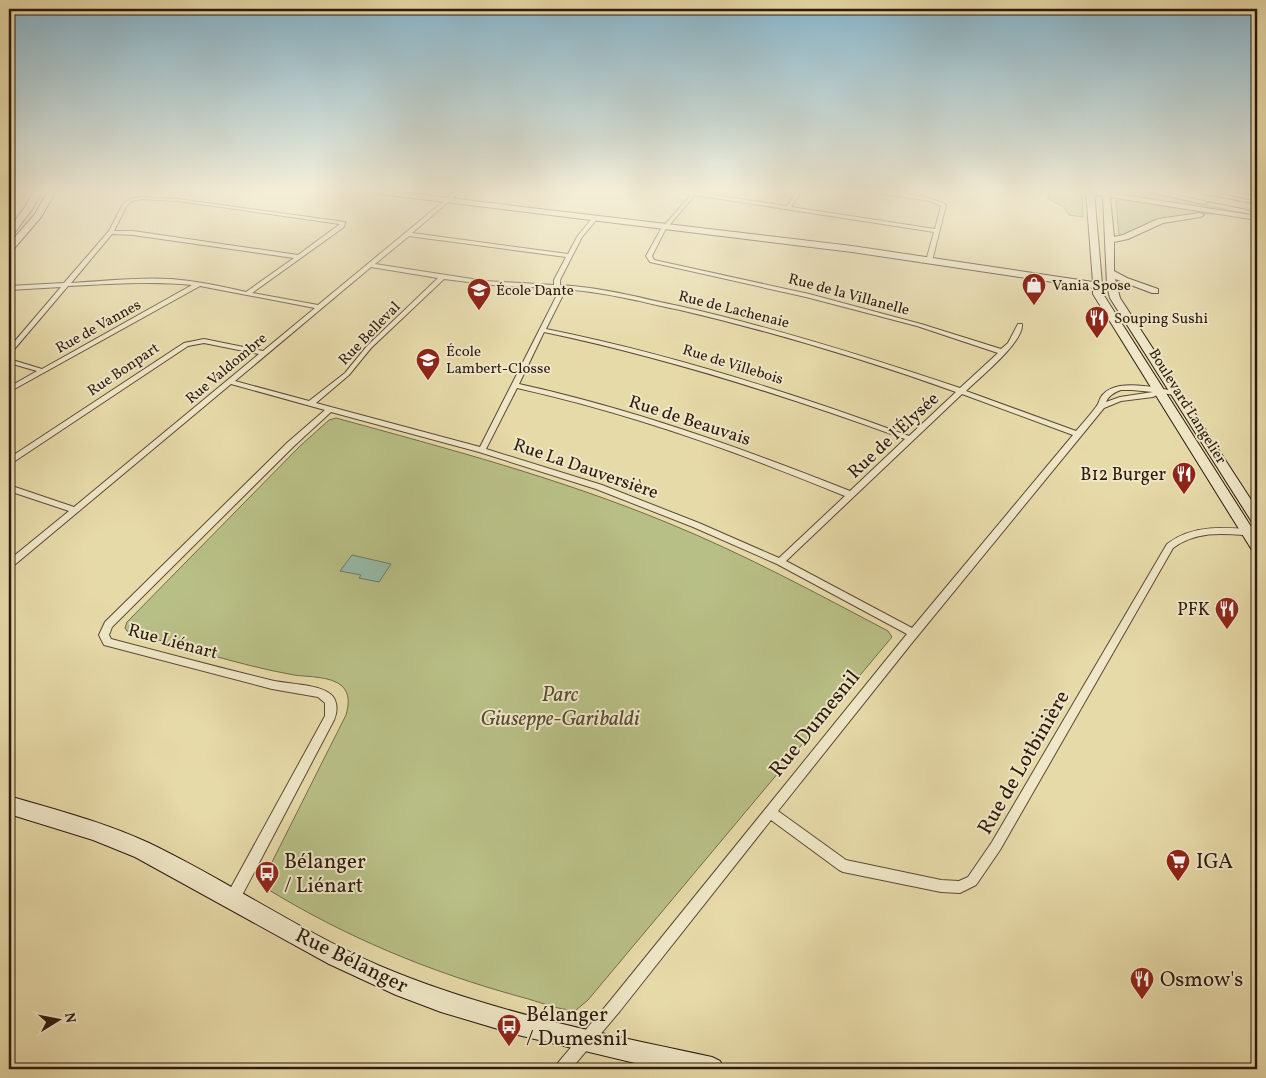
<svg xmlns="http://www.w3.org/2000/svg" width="1266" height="1078" font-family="Vollkorn,serif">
  <rect width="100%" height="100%" fill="#e7daa9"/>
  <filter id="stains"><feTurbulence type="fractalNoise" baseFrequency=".004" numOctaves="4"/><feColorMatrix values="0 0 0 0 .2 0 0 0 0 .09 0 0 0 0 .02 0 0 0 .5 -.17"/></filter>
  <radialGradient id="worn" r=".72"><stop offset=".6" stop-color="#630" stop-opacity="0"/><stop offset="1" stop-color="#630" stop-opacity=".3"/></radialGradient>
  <g fill="#b8bf86" stroke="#726c4a">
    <polygon points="1014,191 1079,192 1082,194 1083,217 1069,215 1064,207 1047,198 1050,197 1039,192 1022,195"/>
    <polygon points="1115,191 1138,191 1257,216 1179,205 1120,195"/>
    <path d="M1118,200h5l92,14c-34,-1 -63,6 -94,22l-2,-1 -3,-34z"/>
    <path d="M336,418c113,31 223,60 332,105 76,31 148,70 220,108l4,6 -304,363 -12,10c-17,1 -38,-9 -55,-13 -91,-25 -176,-60 -257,-110l-1,-3 3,-10 80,-159c3,-11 4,-21 -4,-29 -11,-10 -34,-9 -48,-11 -56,-10 -112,-29 -167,-44l-2,-3 2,-6 173,-176 29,-26z"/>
  </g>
  <polygon fill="#97bba9" stroke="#6c7b6b" points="352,555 391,564 379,582 359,578 361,575 340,571"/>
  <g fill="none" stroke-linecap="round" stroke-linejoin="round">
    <defs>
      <path id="street" d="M456,191h5l-49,42 156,21 9,-17 16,-20h4v2l-15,18 -22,43v5c40,2 80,13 119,21 96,22 189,51 281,82l38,-35 -81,-27 -111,-29 -156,-35 -4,-6 15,-27 30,-34 -16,-4h10l102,15 11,-15h4l-11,16 144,22 6,-23 -11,-5 -65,-10c18,-1 66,4 81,14l-14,56 -3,2 -3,-2 8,-29 -239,-37 -30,35 -13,26 2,4 155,34 112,30 80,25 7,-6 10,-19h4c2,18 -42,53 -56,67l110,40c7,-8 14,-16 20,-24 3,-3 3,-7 5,-10 13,-20 55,-9 74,-6l4,2 -4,2 -14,-2 -8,4 -32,4 -17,7 -193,236 -133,167 68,49 95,20 18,1 9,-4 24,-35 175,-298c26,-20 59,-17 90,-14v6c-29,-2 -59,-7 -84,12l-173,302 -24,35 -16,8 -19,-1 -98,-20 -4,-2 -68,-50 -151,191 -49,58h-16l2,-5 53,-63 297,-367 -130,-70 -84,-37 -97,-38 -117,-37 -148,-40 -37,34 -182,181 -3,8 2,4c53,14 106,28 159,41 15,4 47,4 59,13 9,6 9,18 5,27l-96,183 -5,1 -5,-1 -1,-5 1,-5 97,-177v-13l-7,-6 -46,-8 -164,-43 -4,-1 -5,-10 6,-13 183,-180 37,-32 -94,-26 -219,183 -3,1v-8l60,-49 -60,-20v-6l65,22 185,-153 -55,-11 -16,3 -176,117h-3v-5l175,-115 20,-4 59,12 52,-43 -115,-22 -191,106v-5l28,-16 -28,-8v-4l33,10 150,-84c-41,-4 -82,-1 -124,1l-57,67 -2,1v-6l52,-61 -52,3v-4l55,-3 45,-52 14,-27 7,-5 11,-2 37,2 167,23 -1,5 -92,66 66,12zM141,199l37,2 162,23 -42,31 -165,-24h-19l13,-26 5,-4zM112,234l21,1 161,23 -48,34c-25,-6 -50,-11 -75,-13 -33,-2 -67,2 -100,4zM409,236l157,21 -12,23v5l-69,-4 -110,-17zM371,267l67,11 -71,68 -22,27 -36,28 -74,-20zM444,279l57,7 54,2 3,5 -78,154 -164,-44 33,-28 22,-27zM561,289c40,2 81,13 119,21 94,22 186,50 276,82l-47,44c-119,-44 -239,-82 -363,-107l18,-36zM544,332c124,26 243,64 361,107l-55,52c-109,-43 -217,-82 -331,-107zM517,388c113,25 221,64 328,108l-66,62 -80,-35 -97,-38 -116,-36zM1121,390h11l21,2 -33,5 -14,5c3,-7 9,-10 15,-12zM962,394l111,41 -161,193 -126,-67z"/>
      <g id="secondary">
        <polygon points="34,191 42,191 33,208 12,236 9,236 9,229 25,207"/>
        <polygon points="48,191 56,191 41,217 12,251 9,251 9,244 35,214"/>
        <polygon points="368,191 389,191 852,246 1093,282 1086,191 1094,191 1102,284 1107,284 1103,196 1097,195 1097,191 1110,191 1110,193 1257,216 1257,220 1110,197 1114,237 1123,235 1158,219 1200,213 1204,215 1200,217 1163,223 1128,239 1114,242 1114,271 1127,278 1158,289 1158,293 1152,293 1115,279 1120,298 1257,509 1257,523 1252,522 1110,298 1108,290 1102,289 1103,294 1257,536 1257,552 1252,550 1093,294 1093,288 852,252 372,193"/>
        <polygon points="1146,191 1160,191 1208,202 1204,204"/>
        <polygon points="1213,191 1227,191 1257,197 1257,201"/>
        <path d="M9,796c47,14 95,26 140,47 79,38 151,88 231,123 106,45 220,67 332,91l8,4 4,8h-64l-142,-34 -77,-23 -45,-17 -67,-31 -194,-107 -42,-17 -84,-26z"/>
      </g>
      <polygon id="highway" points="1168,191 1186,191 1257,205 1257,211 1173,194"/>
    </defs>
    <use href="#street" stroke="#5b4a35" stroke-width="2"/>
    <use href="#secondary" stroke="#2c1a0e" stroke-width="2"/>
    <use href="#highway" stroke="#2c1a0e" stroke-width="2"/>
    <use href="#street" fill="#efe7c7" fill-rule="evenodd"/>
    <use href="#secondary" fill="#efe7c7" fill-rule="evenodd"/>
    <use href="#highway" fill="#e7daa9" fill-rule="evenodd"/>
  </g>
  <linearGradient id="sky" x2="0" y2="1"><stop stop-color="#87b7cf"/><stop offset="0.56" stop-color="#f4eed8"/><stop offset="1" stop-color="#f4eed8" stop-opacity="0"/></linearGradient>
  <rect width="1266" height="342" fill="url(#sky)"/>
  <defs>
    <symbol id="shop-pin" viewBox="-11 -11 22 30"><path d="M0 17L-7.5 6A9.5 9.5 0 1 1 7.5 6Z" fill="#8f2418" stroke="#efe7c7"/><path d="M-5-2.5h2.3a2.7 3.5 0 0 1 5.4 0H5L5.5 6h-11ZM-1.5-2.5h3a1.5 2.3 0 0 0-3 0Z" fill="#fff"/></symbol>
    <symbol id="school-pin" viewBox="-11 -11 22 30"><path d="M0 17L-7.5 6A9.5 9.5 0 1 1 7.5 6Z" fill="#8f2418" stroke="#efe7c7"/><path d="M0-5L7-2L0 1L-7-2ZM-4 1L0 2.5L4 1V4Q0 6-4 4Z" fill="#fff"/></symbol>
    <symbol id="restaurant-pin" viewBox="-11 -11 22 30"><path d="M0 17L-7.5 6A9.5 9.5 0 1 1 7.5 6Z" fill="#8f2418" stroke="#efe7c7"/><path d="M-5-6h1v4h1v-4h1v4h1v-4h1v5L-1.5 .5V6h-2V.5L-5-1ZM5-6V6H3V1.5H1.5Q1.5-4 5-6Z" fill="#fff"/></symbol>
    <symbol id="supermarket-pin" viewBox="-11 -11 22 30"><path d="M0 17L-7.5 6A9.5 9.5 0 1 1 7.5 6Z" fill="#8f2418" stroke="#efe7c7"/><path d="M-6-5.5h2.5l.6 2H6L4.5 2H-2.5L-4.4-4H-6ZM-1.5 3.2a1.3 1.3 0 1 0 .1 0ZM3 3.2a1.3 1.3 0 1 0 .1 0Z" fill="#fff"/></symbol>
    <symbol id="bus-pin" viewBox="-11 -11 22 30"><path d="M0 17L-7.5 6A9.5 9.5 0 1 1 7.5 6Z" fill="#8f2418" stroke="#efe7c7"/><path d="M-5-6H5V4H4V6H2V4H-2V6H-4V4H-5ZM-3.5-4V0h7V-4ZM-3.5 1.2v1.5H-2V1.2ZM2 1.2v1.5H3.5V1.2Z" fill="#fff"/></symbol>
  </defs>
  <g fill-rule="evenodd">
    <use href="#shop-pin" x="1020" y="271" width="28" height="38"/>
    <use href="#school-pin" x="465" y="276" width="28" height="38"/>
    <use href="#restaurant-pin" x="1083" y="304" width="28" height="38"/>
    <use href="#school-pin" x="414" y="346" width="28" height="38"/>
    <use href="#restaurant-pin" x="1170" y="460" width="28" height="38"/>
    <use href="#restaurant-pin" x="1213" y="595" width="28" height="38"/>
    <use href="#supermarket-pin" x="1164" y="847" width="28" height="38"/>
    <use href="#bus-pin" x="253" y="859" width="28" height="38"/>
    <use href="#restaurant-pin" x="1128" y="965" width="28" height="38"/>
    <use href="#bus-pin" x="495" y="1012" width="28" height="38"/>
  </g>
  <g text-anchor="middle" stroke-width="4" stroke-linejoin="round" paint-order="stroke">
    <g font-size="15" fill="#2c1a0e" stroke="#efe7c7" text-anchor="start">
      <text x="1052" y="290">Vania Spose</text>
      <text x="496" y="295">École Dante</text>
      <text x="1114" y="323">Souping Sushi</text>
      <text x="446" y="356">École<tspan x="446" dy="17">Lambert-Closse</tspan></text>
    </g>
    <g font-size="15" fill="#2c1a0e" stroke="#efe7c7">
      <text transform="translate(849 294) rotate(15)" y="5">Rue de la Villanelle</text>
      <text transform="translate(734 309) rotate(14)" y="5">Rue de Lachenaie</text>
      <text transform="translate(98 326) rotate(-29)" y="5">Rue de Vannes</text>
      <text transform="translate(369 333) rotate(-46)" y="5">Rue Belleval</text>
      <text transform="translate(733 364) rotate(17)" y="5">Rue de Villebois</text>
      <text transform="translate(226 368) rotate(-40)" y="5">Rue Valdombre</text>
      <text transform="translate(123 369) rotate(-34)" y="5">Rue Bonpart</text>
      <text transform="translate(1188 406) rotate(58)" y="5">Boulevard Langelier</text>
    </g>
    <g font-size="18" fill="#2c1a0e" stroke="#efe7c7">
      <text transform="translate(690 420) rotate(18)" y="6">Rue de Beauvais</text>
      <text transform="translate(893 435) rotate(-43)" y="6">Rue de l'Élysée</text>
      <text transform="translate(586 468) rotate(19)" y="6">Rue La Dauversière</text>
      <text transform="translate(173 641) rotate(15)" y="6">Rue Liénart</text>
    </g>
    <g font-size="18" fill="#2c1a0e" stroke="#efe7c7" text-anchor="end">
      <text x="1166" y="480">B12 Burger</text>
      <text x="1210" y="615">PFK</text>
    </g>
    <g font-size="21" font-style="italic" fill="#564c32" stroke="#efe7c7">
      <text x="560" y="701">Parc<tspan x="560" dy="24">Giuseppe-Garibaldi</tspan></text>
    </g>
    <g font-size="21" fill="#2c1a0e" stroke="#efe7c7">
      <text transform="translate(814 723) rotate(-51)" y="7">Rue Dumesnil</text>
      <text transform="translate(1023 762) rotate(-60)" y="7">Rue de Lotbinière</text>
      <text transform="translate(352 960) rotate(26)" y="7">Rue Bélanger</text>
    </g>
    <g font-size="21" fill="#2c1a0e" stroke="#efe7c7" text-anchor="start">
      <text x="284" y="868">Bélanger<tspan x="284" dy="24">/ Liénart</tspan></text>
      <text x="1196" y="868">IGA</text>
      <text x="1160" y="986">Osmow's</text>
      <text x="526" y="1021">Bélanger<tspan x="526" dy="24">/ Dumesnil</tspan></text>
    </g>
  </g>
  <rect width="1266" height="1078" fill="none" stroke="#e7daa9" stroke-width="30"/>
  <rect x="10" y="10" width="1246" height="1058" fill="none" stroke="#2c1a0e" stroke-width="2.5"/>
  <rect x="15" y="15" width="1236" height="1048" fill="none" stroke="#2c1a0e"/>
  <g transform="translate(58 1020) rotate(80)" stroke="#efe7c7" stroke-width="4" paint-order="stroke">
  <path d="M0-4L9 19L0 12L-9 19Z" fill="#2c1a0e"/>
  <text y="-8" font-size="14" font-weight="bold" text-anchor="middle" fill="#2c1a0e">N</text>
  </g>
  <rect width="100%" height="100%" filter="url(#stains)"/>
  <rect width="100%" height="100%" fill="url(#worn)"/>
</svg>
